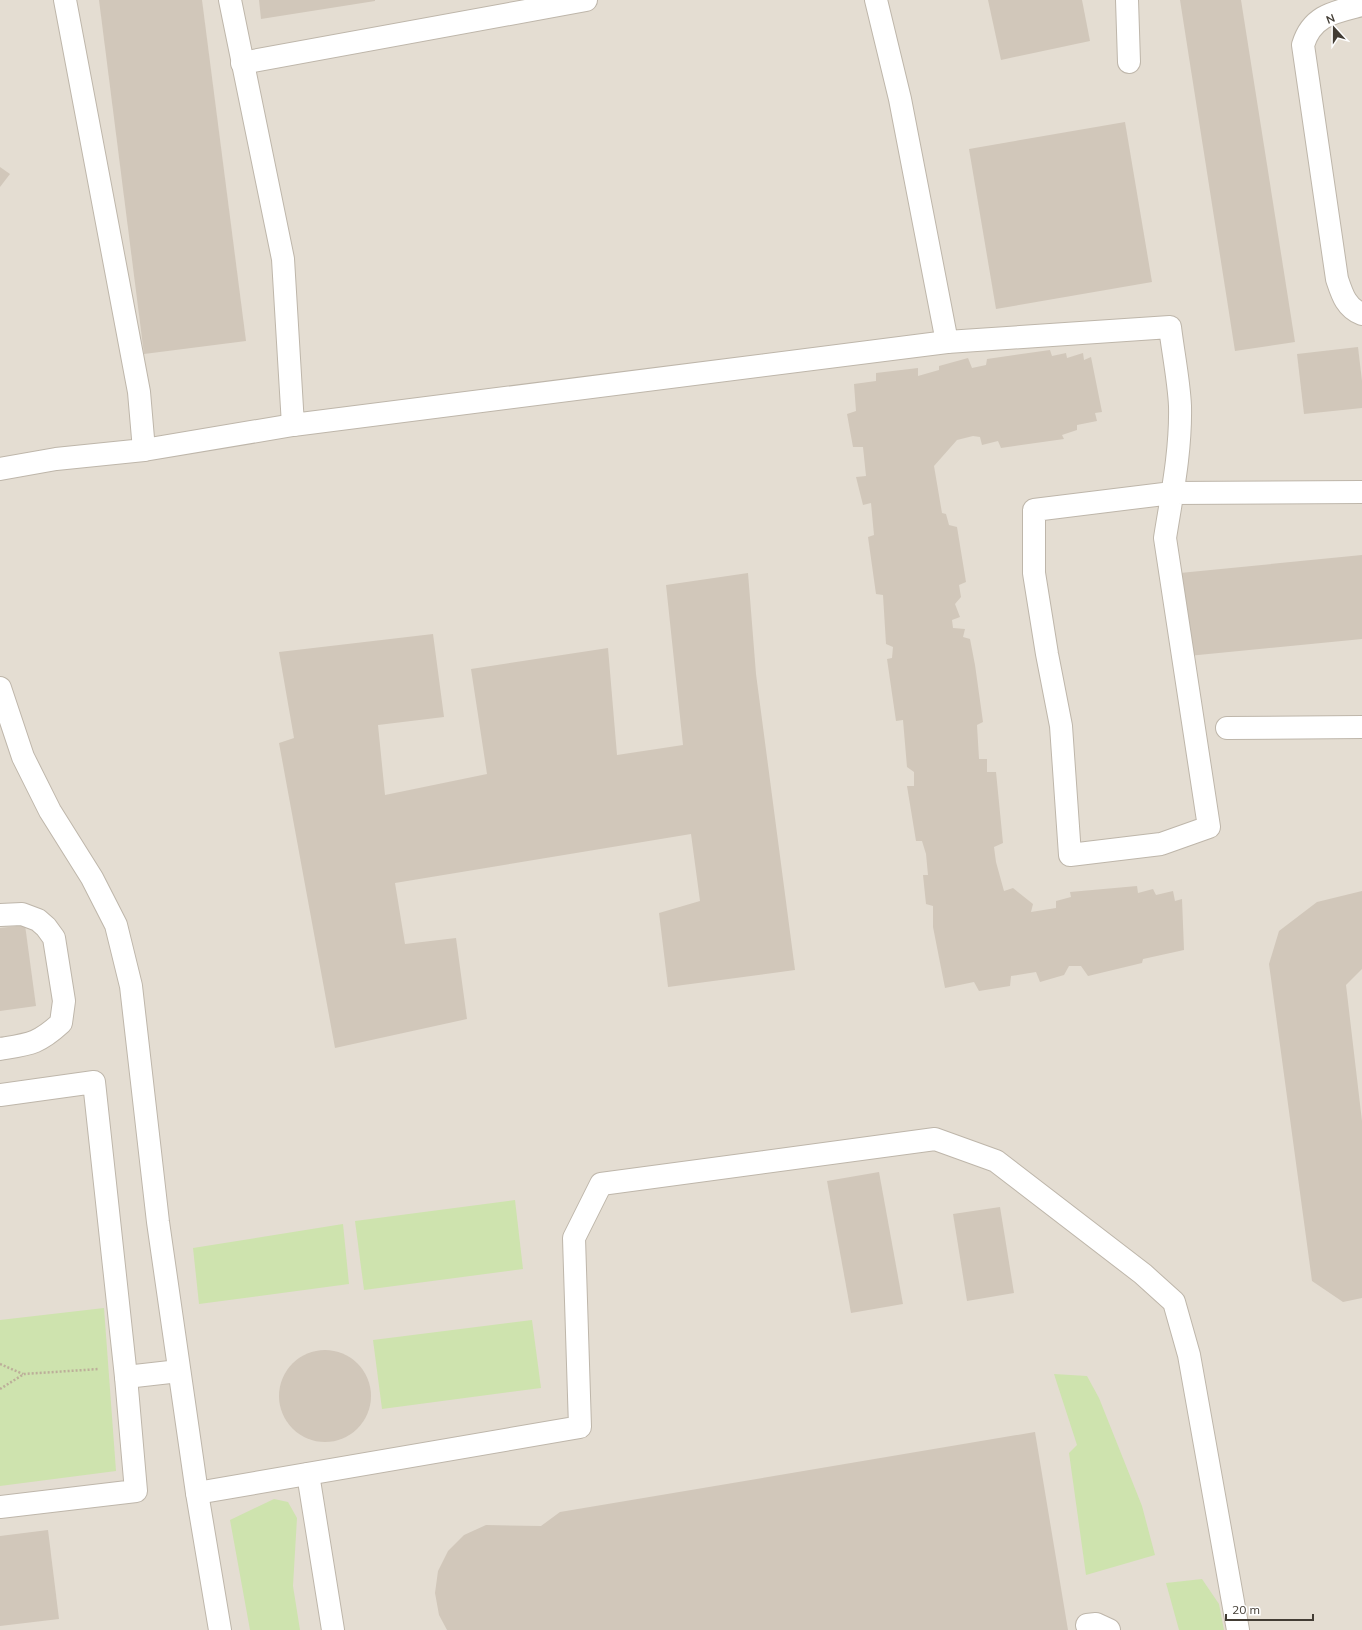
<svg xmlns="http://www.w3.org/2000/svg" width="1362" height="1630" font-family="Mulish,sans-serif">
  <rect width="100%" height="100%" fill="#f1ece4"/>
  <rect fill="#e4ddd2" x="0" y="0" width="1362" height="1630"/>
  <g fill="#cee3ae">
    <polygon points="515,1200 523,1269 364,1290 355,1221"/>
    <polygon points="343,1224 349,1284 199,1304 193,1248"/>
    <polygon points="104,1308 116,1471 0,1486 0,1320"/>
    <polygon points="532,1320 541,1388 382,1409 373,1340"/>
    <polygon points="1054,1374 1087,1376 1099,1398 1142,1506 1155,1555 1086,1575 1069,1453 1077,1445"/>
    <polygon points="274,1499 288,1502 297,1518 293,1586 300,1630 250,1630 230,1520"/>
    <polygon points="1202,1579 1219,1604 1224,1630 1179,1630 1166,1583"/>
  </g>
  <g fill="#d1c7ba">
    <polygon points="99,0 202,0 246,341 144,354"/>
    <polygon points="259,0 375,0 375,1 261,19"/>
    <polygon points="988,0 1082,0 1090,41 1001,60"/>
    <polygon points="1180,0 1241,0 1295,342 1235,351"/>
    <polygon points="1125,122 1152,282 996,309 969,149"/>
    <polygon points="0,167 10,174 0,187"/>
    <polygon points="1358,347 1362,381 1362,408 1304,414 1297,354"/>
    <polygon points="1050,350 1052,356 1066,353 1067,358 1083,353 1084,360 1091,357 1102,412 1095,413 1097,421 1077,425 1077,430 1062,435 1064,439 1001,448 998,441 982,445 980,437 973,436 957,440 934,466 942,513 946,514 949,525 957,527 966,582 959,585 961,597 955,604 960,617 952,620 953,628 965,629 963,637 970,639 975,665 983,722 977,725 979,759 987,759 987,772 996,772 1003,843 994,847 996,862 1004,891 1013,888 1033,904 1031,912 1056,908 1056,901 1071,897 1070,892 1137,886 1138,893 1153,889 1156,895 1173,891 1175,901 1182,899 1184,950 1143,959 1142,963 1088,976 1081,966 1069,966 1064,975 1040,982 1036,972 1011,976 1010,986 979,991 974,982 945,988 933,927 933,906 926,904 923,875 928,875 926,854 922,841 916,841 907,786 914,786 914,772 907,767 903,720 896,721 887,659 892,658 893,647 886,644 883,595 876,594 868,537 874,535 871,503 863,505 856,477 866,476 863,447 853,447 847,414 856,411 854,384 876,381 876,373 918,368 918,376 939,370 939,366 968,358 972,368 986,365 987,359"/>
    <polygon points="1362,555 1362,639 1188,656 1180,573"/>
    <polygon points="748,573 756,674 795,970 668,987 659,913 700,901 691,834 395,883 405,944 456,938 467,1019 335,1048 279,743 294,738 279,652 433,634 444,717 378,725 385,795 487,774 471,669 608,648 617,755 683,745 666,585"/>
    <polygon points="1362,891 1362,969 1346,985 1362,1121 1362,1298 1343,1302 1312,1281 1269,964 1279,931 1317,902"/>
    <polygon points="25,925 36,1006 0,1011 0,928"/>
    <polygon points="879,1172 903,1304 851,1313 827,1181"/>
    <polygon points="1000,1207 1014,1293 967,1301 953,1214"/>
    <circle cx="325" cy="1396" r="46"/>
    <polygon points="1035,1432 1068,1630 447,1630 439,1615 435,1593 438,1571 448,1551 464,1535 486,1525 541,1526 560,1512"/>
    <polygon points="48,1530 59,1619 0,1626 0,1536"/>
  </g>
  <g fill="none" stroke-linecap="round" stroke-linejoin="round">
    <defs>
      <g id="minor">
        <polyline points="230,0 283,259 293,425 947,342"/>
        <path d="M876,0l24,99 47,243 223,-15c3,25 9,55 10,79 1,45 -8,88 -15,132l44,289 -48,17 -91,11 -9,-129 -14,-72 -13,-81v-63l138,-17 190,-1"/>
        <polyline points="1127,0 1129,62"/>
        <path d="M1362,5c-27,7 -50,10 -59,40l34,234c5,15 9,29 25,35"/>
        <polyline points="242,63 586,0"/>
        <polyline points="144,450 293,425"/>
        <polyline points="0,469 56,459 144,450 139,392 65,0"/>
        <polyline points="0,688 23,757 50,811 92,878 116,925 131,986 158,1222 197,1493 220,1630"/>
        <polyline points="1227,728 1362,727"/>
        <path d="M0,915l22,-1 16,6 8,7 8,11 10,63 -3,22c-23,21 -31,21 -61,26"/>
        <polyline points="0,1095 94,1082 126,1377 136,1491 0,1507"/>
        <polyline points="126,1377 179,1371"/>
        <polyline points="308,1474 333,1630"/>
        <polyline points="197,1493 580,1427 574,1238 601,1184 935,1139 996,1161 1143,1274 1174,1302 1189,1355 1238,1630"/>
        <polyline points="1087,1625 1096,1624 1109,1630"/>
      </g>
    </defs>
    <use href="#minor" stroke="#beb6aa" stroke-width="24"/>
    <g stroke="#bcae99" stroke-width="2.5" stroke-dasharray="2 2" stroke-linecap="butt">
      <polyline points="0,1364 23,1374"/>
      <polyline points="0,1389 24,1374 99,1369"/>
    </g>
    <use href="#minor" stroke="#fff" stroke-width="22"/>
  </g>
  <g transform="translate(1334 28) rotate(339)" stroke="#ffffff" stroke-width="3" paint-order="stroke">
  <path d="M0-3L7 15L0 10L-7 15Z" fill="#423c34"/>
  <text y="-6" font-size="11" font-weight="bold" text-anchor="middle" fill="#423c34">N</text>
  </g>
  <path d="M1226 1614v6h87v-6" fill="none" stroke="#423c34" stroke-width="2"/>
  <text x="1232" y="1614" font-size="12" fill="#423c34" stroke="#ffffff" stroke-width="3" paint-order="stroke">20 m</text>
</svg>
